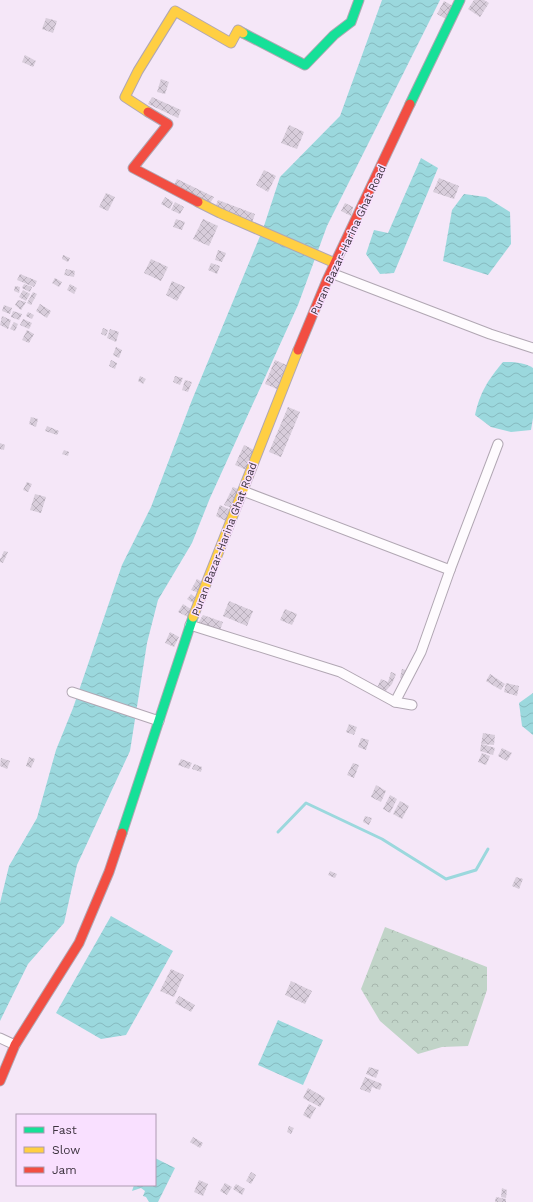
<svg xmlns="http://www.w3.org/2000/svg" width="533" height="1202" font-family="'Work Sans',sans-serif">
  <defs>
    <pattern id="forest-crowns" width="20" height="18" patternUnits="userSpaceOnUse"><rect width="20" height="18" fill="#c1d4c8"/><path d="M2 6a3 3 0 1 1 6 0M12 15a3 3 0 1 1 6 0" fill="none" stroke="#a7b6ad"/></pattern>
    <pattern id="water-waves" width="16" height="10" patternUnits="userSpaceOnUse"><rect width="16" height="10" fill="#9bd8dd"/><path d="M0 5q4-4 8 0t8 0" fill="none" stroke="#86babf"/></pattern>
    <pattern id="building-cross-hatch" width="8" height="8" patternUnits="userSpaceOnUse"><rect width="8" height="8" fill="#d8cddb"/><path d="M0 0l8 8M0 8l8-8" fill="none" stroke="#bab0bd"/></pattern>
  </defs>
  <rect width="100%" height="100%" fill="#f5e7f8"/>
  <polygon fill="url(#forest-crowns)" points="385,927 487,967 487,990 468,1046 442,1047 418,1054 380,1021 361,989"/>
  <g fill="url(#water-waves)">
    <polygon points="382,0 440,0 327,226 298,305 210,498 192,543 158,600 147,643 130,751 77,865 64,923 28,964 0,1021 0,903 9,866 37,818 56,750 73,708 122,565 151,507 192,400 263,229 280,177 340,116"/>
    <polygon points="421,158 438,168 394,273 380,274 366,254 374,230 388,233"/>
    <polygon points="464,194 486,197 510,212 511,244 488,275 443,261 452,210"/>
    <path d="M503,362c10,0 21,0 30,6v50l-2,12 -20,2 -20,-5 -16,-12c5,-23 13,-35 28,-53z"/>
    <polygon points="533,693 533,735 522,726 519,703"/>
    <polygon points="111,916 173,951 126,1035 101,1039 56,1013"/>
    <polygon points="278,1020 323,1040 303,1085 258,1065"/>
    <polygon points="155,1158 175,1168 158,1202 149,1202 146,1197 143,1196 145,1191 141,1188 132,1191 134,1185 155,1185"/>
  </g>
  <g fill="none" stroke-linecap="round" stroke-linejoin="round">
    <polyline stroke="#9bd8dd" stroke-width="3" points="278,832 306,803 382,839 446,879 476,870 488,849"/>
  </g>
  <g fill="url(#building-cross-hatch)">
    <polygon points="474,0 484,0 489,3 480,17 468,9"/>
    <polygon points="444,1 453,6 446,19 437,14"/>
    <polygon points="46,18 57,21 53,33 42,29"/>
    <polygon points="25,55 36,61 33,67 22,62"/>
    <polygon points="161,79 169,82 165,94 157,92"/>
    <polygon points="152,97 181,110 178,118 148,104"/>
    <polygon points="289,125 304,132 297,149 281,143"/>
    <polygon points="264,170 276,176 268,192 256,185"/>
    <polygon points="439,178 459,186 454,199 433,192"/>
    <polygon points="177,179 214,197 209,205 173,187"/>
    <polygon points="106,193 115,197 108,211 99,207"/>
    <polygon points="165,197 173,202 170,209 161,204"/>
    <polygon points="218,200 255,214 250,228 213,213"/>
    <polygon points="175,202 184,207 180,214 171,210"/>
    <polygon points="345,203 353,207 351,216 341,211"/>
    <polygon points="176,219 185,222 182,230 173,227"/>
    <polygon points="203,219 218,226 209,246 193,239"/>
    <polygon points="218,250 226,253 222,262 215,260"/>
    <polygon points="63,255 70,258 68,262 62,259"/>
    <polygon points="151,259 168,267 161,281 144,273"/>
    <polygon points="211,263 220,266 217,274 208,270"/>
    <polygon points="66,269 75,271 74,277 64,275"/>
    <polygon points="20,274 37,281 34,287 17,280"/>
    <polygon points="55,278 62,282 59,287 52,283"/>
    <polygon points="172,281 185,287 177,301 166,295"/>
    <polygon points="24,284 32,287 30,292 22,288"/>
    <polygon points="70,284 77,288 74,294 67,290"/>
    <polygon points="15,286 20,287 19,293 14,291"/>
    <polygon points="23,290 30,294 26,301 19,297"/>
    <polygon points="33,292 37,294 31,305 27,303"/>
    <polygon points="18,300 26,302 21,310 15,305"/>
    <polygon points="40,304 51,311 47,318 36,311"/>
    <polygon points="4,305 12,308 10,314 2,311"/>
    <polygon points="13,311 22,314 19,320 11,317"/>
    <polygon points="28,312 34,315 32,319 26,316"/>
    <polygon points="2,316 11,320 8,329 0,325"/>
    <polygon points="23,319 32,323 29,329 20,325"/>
    <polygon points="14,322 18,324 15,331 10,329"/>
    <polygon points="103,328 108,330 106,336 101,334"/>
    <polygon points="110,329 119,332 116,342 107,338"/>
    <polygon points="27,330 34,334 29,343 22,340"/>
    <polygon points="116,347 122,350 119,358 113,355"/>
    <polygon points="111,360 117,363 115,369 109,366"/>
    <polygon points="275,360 291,367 282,391 265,384"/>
    <polygon points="140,376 146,379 143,384 138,381"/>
    <polygon points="175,376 183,378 180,385 173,382"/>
    <polygon points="185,380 192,382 188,392 182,390"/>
    <polygon points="288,407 300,412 281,457 269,452"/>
    <polygon points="31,417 38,419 36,427 29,424"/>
    <polygon points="47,426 59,431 57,435 45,431"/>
    <polygon points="0,443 5,445 4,450 0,449"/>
    <polygon points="244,445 258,452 249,471 235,465"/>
    <polygon points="64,450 69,452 68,456 62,454"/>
    <polygon points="27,482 32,484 28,492 23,490"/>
    <polygon points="233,487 243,491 234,509 224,505"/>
    <polygon points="35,494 46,497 41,513 30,510"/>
    <polygon points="220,505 235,512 230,523 216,516"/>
    <polygon points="4,551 8,552 3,563 0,562 0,558 1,558"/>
    <polygon points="197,579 204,583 199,593 191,590"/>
    <polygon points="191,594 199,600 196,605 187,599"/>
    <polygon points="229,601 253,611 247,626 223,616"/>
    <polygon points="183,604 194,611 190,618 178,612"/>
    <polygon points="285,609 297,614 292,625 280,620"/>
    <polygon points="203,615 223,622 218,635 197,625"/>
    <polygon points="170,632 179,637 174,647 165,643"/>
    <polygon points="402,669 409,671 407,680 400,678"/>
    <polygon points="391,672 396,674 392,684 384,693 376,690 381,679 388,682"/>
    <polygon points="490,674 505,684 501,690 486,681"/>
    <polygon points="506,683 519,686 517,696 504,692"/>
    <polygon points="349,724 357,727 354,735 346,732"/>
    <polygon points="483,733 495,735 494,745 482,744 495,748 493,755 480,751"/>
    <polygon points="361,738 369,740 366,750 358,747"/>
    <polygon points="502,748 512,753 507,761 498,756"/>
    <polygon points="482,753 490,756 486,765 478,762"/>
    <polygon points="29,757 35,759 31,768 26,766"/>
    <polygon points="1,758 10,761 7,769 0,766"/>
    <polygon points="181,759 192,763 189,769 178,765"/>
    <polygon points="353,763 359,765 354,778 347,775"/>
    <polygon points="194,764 202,767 201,772 192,769"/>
    <polygon points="376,785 386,791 381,802 371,797"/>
    <polygon points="390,795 397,799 390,813 383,809"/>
    <polygon points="400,801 409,806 402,819 393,814"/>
    <polygon points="365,816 372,818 369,825 363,822"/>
    <polygon points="330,871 337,874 335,878 328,875"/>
    <polygon points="516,877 523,879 519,889 512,886"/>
    <polygon points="171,969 184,975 174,997 160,991"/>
    <polygon points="291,981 312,991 305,1004 285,995"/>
    <polygon points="179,996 195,1005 191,1012 175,1003"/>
    <polygon points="369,1067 379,1070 376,1078 366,1074"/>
    <polygon points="365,1077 382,1084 380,1090 372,1087 370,1093 360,1089"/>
    <polygon points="308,1088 325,1098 320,1107 303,1098"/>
    <polygon points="309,1104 316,1108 310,1119 303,1115"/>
    <polygon points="289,1126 294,1128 291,1134 287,1132"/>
    <polygon points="193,1137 203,1143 200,1148 190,1142"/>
    <polygon points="251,1172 256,1175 251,1184 246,1181"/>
    <polygon points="199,1180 208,1184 203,1196 194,1192"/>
    <polygon points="225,1183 232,1187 227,1195 220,1191"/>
    <polygon points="236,1184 245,1189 242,1195 233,1189"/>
    <polygon points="502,1188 507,1190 506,1198 501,1197"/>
    <polygon points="496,1197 506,1199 506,1202 495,1202"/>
  </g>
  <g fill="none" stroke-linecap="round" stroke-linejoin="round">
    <defs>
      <g id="street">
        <polyline points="331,273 490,334 533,348"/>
        <polyline points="243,491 450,570"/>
        <polyline points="190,625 340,672 395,702 412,705"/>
        <polyline points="72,692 159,721"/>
        <polyline points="395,702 421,652 450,570 498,444"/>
        <polyline points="0,1038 15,1045"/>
      </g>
      <g id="fast">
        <polyline points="243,33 305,65 334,35 351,22 359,0"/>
        <polyline points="410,104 460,0"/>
        <polyline points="122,833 193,617"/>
      </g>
      <g id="slow">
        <polyline points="148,112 125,97 138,71 175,11 231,43 238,30 243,33"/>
        <polyline points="198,202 220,213 335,263"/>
        <polyline points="193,617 298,350"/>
      </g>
      <g id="jam">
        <polyline points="148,112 168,124 133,168 198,202"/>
        <polyline points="298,350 327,280 410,104"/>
        <polyline points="0,1081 15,1045 79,943 109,872 122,833"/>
      </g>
    </defs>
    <use href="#street" stroke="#b1a7b3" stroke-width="11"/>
    <use href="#fast" stroke="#b1a7b3" stroke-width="11"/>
    <use href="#slow" stroke="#b1a7b3" stroke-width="11"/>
    <use href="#jam" stroke="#b1a7b3" stroke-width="11"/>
    <use href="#street" stroke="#fefbfe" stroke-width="9"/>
    <use href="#fast" stroke="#16e098" stroke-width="9"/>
    <use href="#slow" stroke="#ffcf43" stroke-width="9"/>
    <use href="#jam" stroke="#f24e42" stroke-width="9"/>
  </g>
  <g text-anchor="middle" stroke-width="3" stroke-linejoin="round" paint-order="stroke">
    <g font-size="11" fill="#3d333f" stroke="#f9e0ff">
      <text transform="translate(348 240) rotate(-65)" y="4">Puran Bazar-Harina Ghat Road</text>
      <text transform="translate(224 539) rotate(-69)" y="4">Puran Bazar-Harina Ghat Road</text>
    </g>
  </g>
  <rect x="16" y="1114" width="140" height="72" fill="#f9e0ff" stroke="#ae9bb2"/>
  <rect x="24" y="1127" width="20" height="6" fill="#16e098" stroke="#ae9bb2"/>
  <text x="52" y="1134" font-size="12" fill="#3d333f">Fast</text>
  <rect x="24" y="1147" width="20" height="6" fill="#ffcf43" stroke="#ae9bb2"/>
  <text x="52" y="1154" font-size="12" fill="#3d333f">Slow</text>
  <rect x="24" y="1167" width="20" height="6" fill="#f24e42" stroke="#ae9bb2"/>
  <text x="52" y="1174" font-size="12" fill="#3d333f">Jam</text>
</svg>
